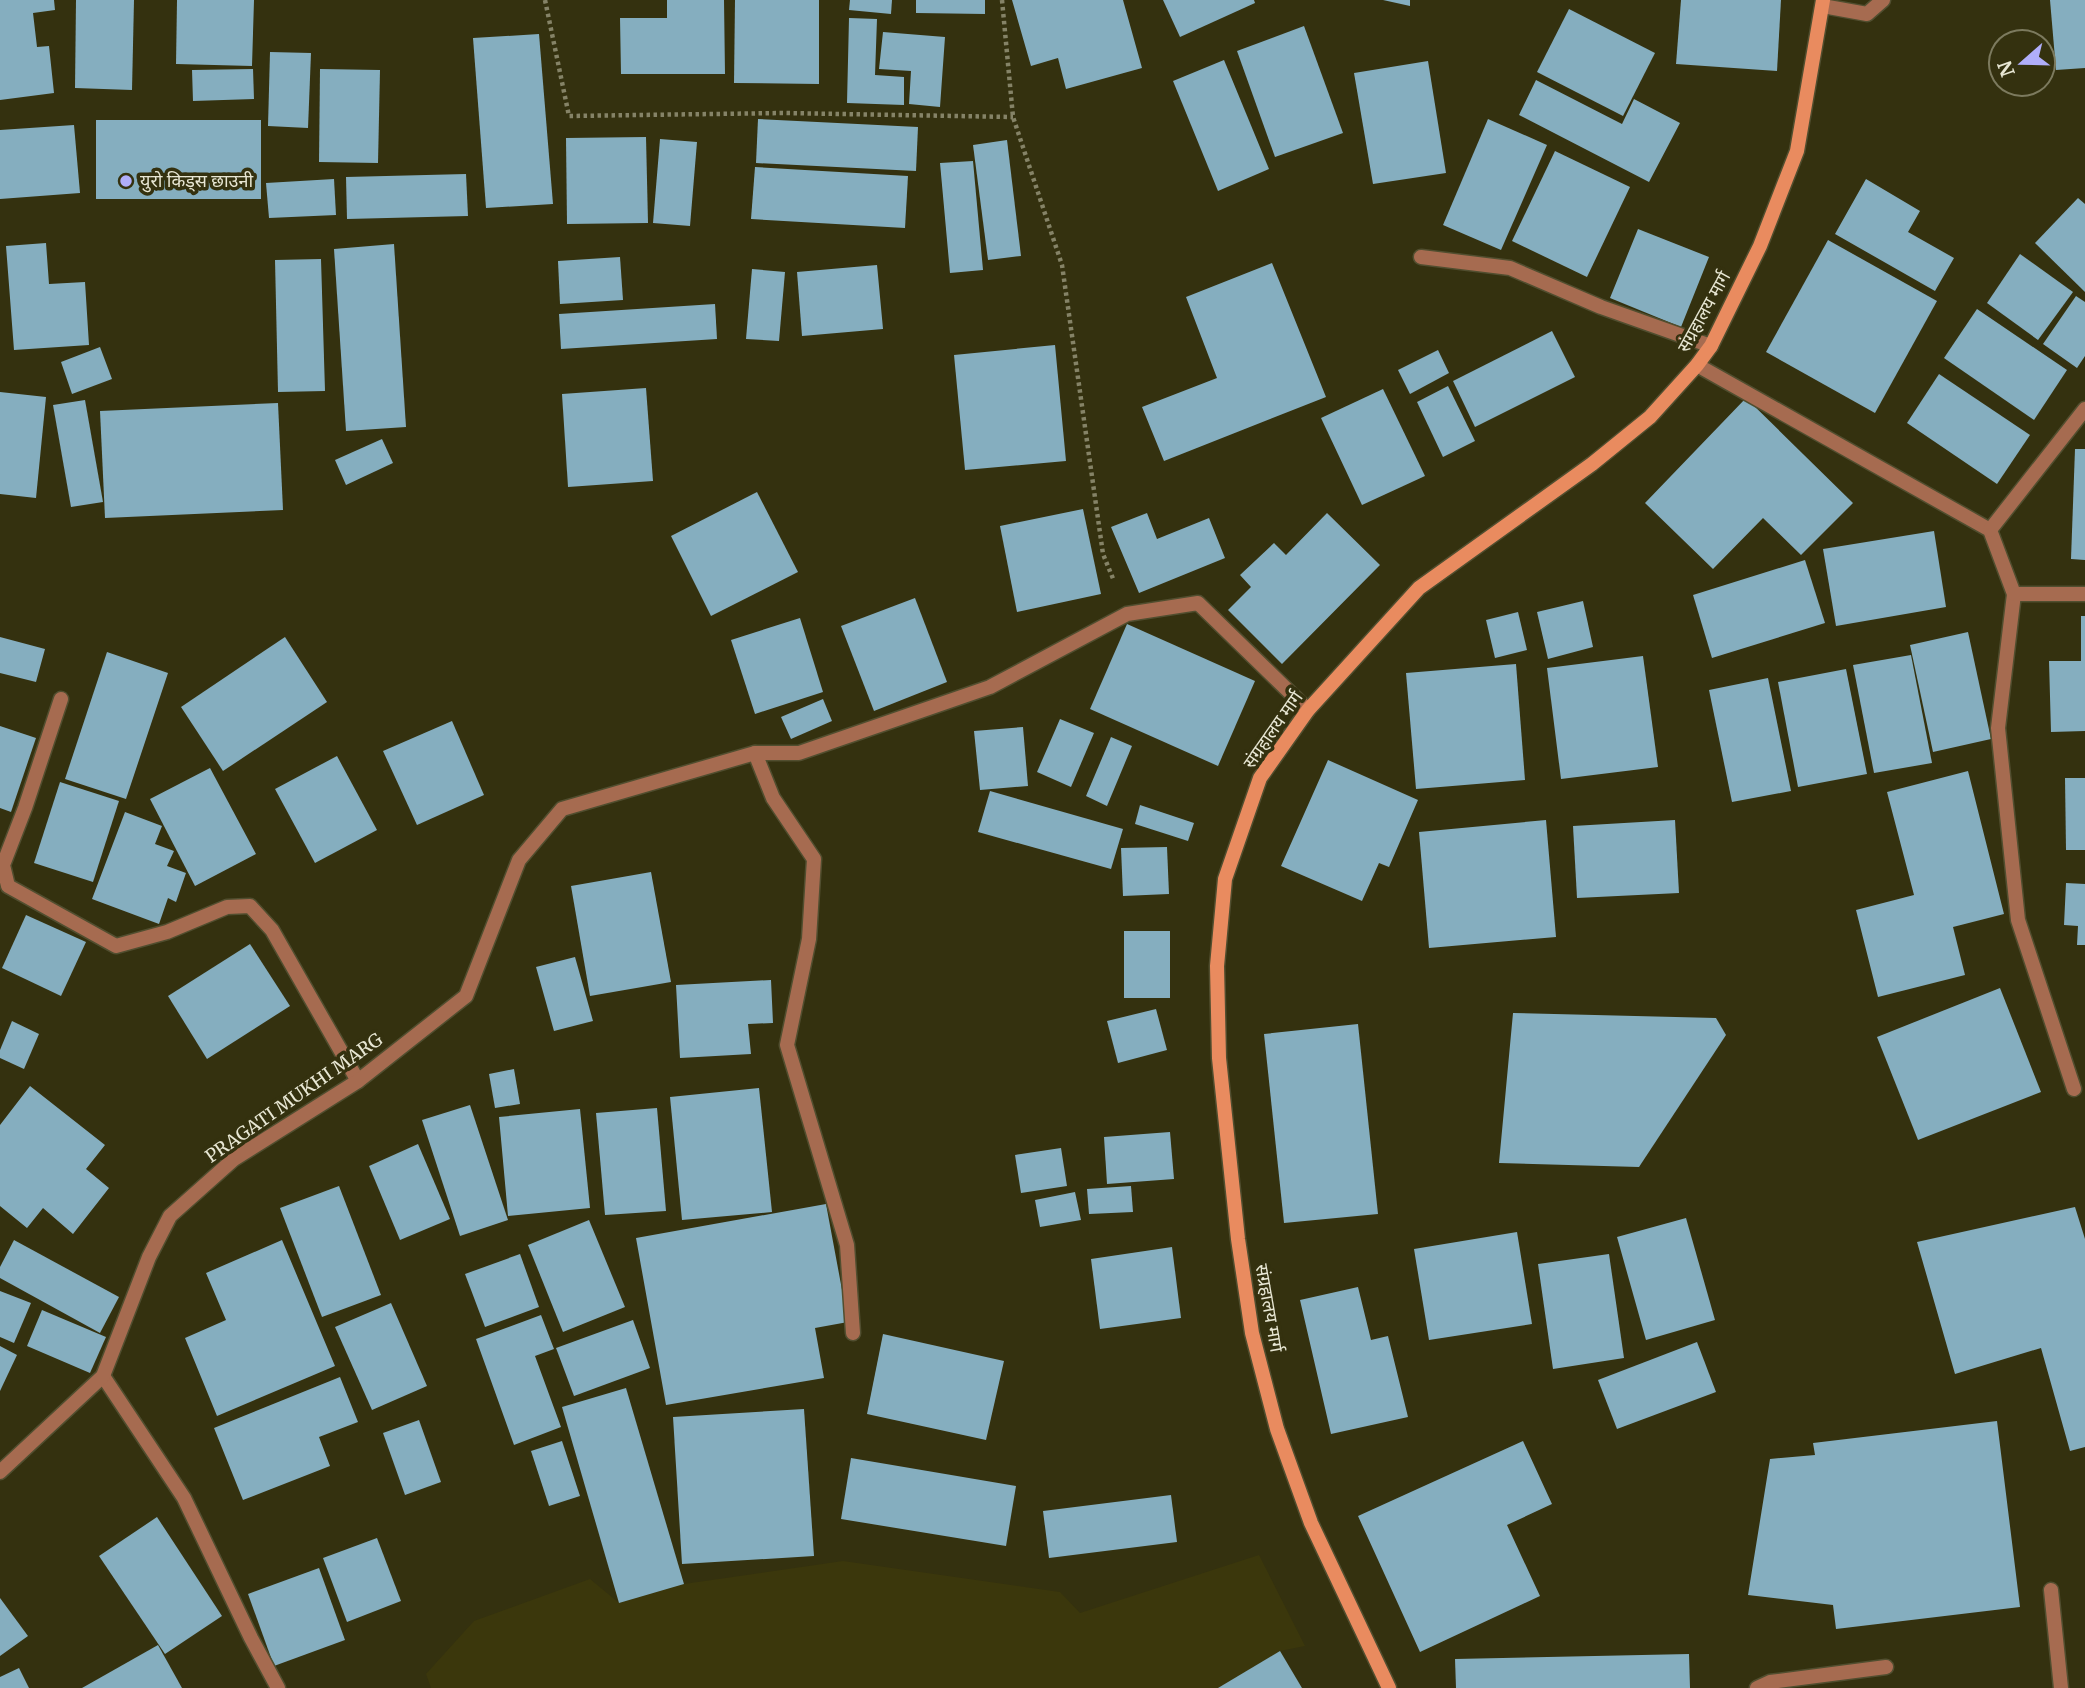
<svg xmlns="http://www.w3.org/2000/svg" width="2085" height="1688" font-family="Merriweather,'Noto Sans Devanagari',serif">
  <rect width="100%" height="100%" fill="#34310f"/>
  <polygon fill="#3b370c" points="1259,1555 1305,1646 1280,1651 1218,1688 431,1688 426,1674 474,1621 590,1579 619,1603 684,1584 843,1561 1060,1592 1080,1613"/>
  <g fill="#85aebf">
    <polygon points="0,0 54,0 55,10 33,13 37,47 49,46 54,93 0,100"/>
    <polygon points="76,0 134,0 132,90 75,88"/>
    <polygon points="177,0 254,0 252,66 176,64"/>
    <polygon points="667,0 724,0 725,74 621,74 620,18 667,18"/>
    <polygon points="735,0 819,0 819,84 734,83"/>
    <polygon points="850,0 892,0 891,14 849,10"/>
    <polygon points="916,0 985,0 985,14 916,13"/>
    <polygon points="1012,0 1123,0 1142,68 1066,89 1058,58 1031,66"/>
    <polygon points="1163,0 1254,0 1255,3 1180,37"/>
    <polygon points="1383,0 1410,0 1410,6"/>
    <polygon points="1681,0 1781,0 1777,71 1676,64"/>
    <polygon points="2050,0 2085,0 2085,68 2056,70"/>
    <polygon points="1569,9 1655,53 1623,116 1537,72"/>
    <polygon points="849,18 877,19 875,75 904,77 904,105 847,103"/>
    <polygon points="1304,26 1343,133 1275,157 1237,51"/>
    <polygon points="883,32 945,37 940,107 909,104 911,71 879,69"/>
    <polygon points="539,34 553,204 486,208 473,38"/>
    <polygon points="270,52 311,53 308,128 268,126"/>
    <polygon points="1224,60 1269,169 1218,191 1173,81"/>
    <polygon points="1428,61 1446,173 1373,184 1354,73"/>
    <polygon points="253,69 254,99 193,101 192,70"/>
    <polygon points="320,69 380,70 378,163 319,162"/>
    <polygon points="1536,80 1622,124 1634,99 1680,123 1649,182 1519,115"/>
    <polygon points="758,119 918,127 916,171 756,163"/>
    <polygon points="1488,119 1547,145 1501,250 1443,225"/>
    <rect x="96" y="120" width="165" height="79"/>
    <polygon points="74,125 80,193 0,199 0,130"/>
    <polygon points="646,137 648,223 567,224 566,138"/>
    <polygon points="660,139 697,142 690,226 653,223"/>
    <polygon points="1007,140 1021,256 988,260 973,145"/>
    <polygon points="1555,151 1630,187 1587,277 1512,241"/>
    <polygon points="973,161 983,270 950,273 940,163"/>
    <polygon points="755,167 908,176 905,228 751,219"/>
    <polygon points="466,174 468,216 347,219 346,177"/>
    <polygon points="334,179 336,215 269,218 266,183"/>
    <polygon points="1866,179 1920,211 1908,232 1954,258 1935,291 1835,234"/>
    <polygon points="2078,198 2085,204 2085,292 2035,243"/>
    <polygon points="1638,229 1709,257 1681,327 1610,298"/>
    <polygon points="1828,240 1937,301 1875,413 1766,352"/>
    <polygon points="46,243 49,284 85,282 89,345 14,350 6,246"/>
    <polygon points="394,244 406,427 346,431 334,249"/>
    <polygon points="2020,254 2073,292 2038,340 1987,303"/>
    <polygon points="620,257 623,300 560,304 558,261"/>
    <polygon points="321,259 325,391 278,392 275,260"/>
    <polygon points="1272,263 1326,397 1164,461 1142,407 1217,378 1186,297"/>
    <polygon points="877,265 883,329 802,336 797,272"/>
    <polygon points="752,269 785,272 779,341 746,339"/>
    <polygon points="2076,296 2085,302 2085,356 2077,368 2043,344"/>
    <polygon points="715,304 717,339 561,349 559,314"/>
    <polygon points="1977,309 2067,370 2034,420 1944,358"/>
    <polygon points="1552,331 1575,377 1475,427 1453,381"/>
    <polygon points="1055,345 1066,461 965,470 954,355"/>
    <polygon points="100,347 112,379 72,394 61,362"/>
    <polygon points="1438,350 1449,373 1410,394 1398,370"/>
    <polygon points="1939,374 2030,435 1997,484 1907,423"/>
    <polygon points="1448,386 1475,441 1443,457 1417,402"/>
    <polygon points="646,388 653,481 568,487 562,394"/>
    <polygon points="1383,389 1425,476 1362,505 1321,418"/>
    <polygon points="0,392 46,397 36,498 0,494"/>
    <polygon points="1746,398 1853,503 1801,555 1763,518 1713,569 1645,503"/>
    <polygon points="85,400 103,502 71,507 53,405"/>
    <polygon points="278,403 283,510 105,518 100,411"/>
    <polygon points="382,439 393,463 346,485 335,460"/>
    <polygon points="2075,449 2085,449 2085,560 2071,559"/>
    <polygon points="757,492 798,572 711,616 671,536"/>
    <polygon points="1083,509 1101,594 1017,612 1000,526"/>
    <polygon points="1147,513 1157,539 1209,518 1225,558 1139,593 1111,527"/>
    <polygon points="1327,513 1380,565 1282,664 1228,610 1251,587 1240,575 1274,543 1286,555"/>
    <polygon points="1934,531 1946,607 1836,626 1823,549"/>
    <polygon points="1805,560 1825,623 1712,658 1693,595"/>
    <polygon points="915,598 947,682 874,711 841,626"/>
    <polygon points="1583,601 1593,647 1548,659 1537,612"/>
    <polygon points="1518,612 1527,650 1495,658 1486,620"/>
    <polygon points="2081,616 2085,616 2085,731 2051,732 2049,661 2081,661"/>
    <polygon points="800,618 823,692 755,714 731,640"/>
    <polygon points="1127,624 1255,681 1218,766 1090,709"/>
    <polygon points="1968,632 1991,739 1933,752 1910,645"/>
    <polygon points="0,637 45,649 36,682 0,673"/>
    <polygon points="285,637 327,702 223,771 181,707"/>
    <polygon points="107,652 168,673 126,799 65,779"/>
    <polygon points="1911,655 1932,763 1874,773 1853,665"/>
    <polygon points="1643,656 1658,767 1561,779 1547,668"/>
    <polygon points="1516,664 1525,780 1416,789 1406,673"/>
    <polygon points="1846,669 1867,774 1798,787 1778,682"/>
    <polygon points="1768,678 1791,791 1732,802 1709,690"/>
    <polygon points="823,699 832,721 791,739 781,717"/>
    <polygon points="1060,719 1094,733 1071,787 1037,772"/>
    <polygon points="452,721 484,795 417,825 383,751"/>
    <polygon points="0,726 36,738 11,812 0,808"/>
    <polygon points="1023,727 1028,786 980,790 974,731"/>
    <polygon points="1111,737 1132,746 1107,806 1086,796"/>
    <polygon points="337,756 377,830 315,863 275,789"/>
    <polygon points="1328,760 1418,800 1389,867 1379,863 1362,901 1281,866"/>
    <polygon points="210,768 256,854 195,886 150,799"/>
    <polygon points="1968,771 2004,914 1953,927 1965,975 1878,997 1856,910 1914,895 1887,792"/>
    <polygon points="2065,778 2085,778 2085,850 2066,850"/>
    <polygon points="60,782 119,801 93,882 34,863"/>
    <polygon points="990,791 1123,829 1111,869 978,832"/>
    <polygon points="1140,805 1194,823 1188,841 1135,824"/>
    <polygon points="125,812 162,826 155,844 174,851 167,866 186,873 176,902 168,898 159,924 92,899"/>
    <polygon points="1546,820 1556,937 1429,948 1419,832"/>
    <polygon points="1675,820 1679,893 1577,898 1573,826"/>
    <polygon points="1167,847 1169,894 1123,896 1121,848"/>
    <polygon points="651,872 671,982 590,996 571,886"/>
    <polygon points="2066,883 2085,884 2085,945 2077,945 2078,926 2064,925"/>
    <polygon points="26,915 86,942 61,996 2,968"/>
    <rect x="1124" y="931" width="46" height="67"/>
    <polygon points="250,944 290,1006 207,1059 168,996"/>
    <polygon points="575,957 593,1021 554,1031 536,967"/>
    <polygon points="771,980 773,1023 748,1024 751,1054 680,1058 676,985"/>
    <polygon points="2000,988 2041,1092 1918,1140 1877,1037"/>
    <polygon points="1156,1009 1167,1050 1118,1063 1107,1021"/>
    <polygon points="1513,1013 1716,1018 1726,1035 1639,1167 1499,1163"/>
    <polygon points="12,1021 39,1034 24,1069 0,1058 0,1050"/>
    <polygon points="1358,1024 1378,1214 1284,1223 1264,1034"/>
    <polygon points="514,1069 520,1104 495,1108 489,1074"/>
    <polygon points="30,1086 105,1145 86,1169 109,1188 73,1234 43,1208 27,1228 0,1206 0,1125"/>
    <polygon points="759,1088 772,1212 682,1220 670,1097"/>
    <polygon points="470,1105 508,1220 460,1236 422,1120"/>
    <polygon points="657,1108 666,1211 605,1215 596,1113"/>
    <polygon points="580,1109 590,1208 508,1216 499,1117"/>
    <polygon points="1170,1132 1174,1179 1107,1184 1104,1137"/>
    <polygon points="418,1144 450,1219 400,1240 369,1166"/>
    <polygon points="1061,1148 1067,1186 1021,1193 1015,1155"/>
    <polygon points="339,1186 381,1295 322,1317 280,1208"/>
    <polygon points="1131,1186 1133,1212 1089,1214 1087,1189"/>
    <polygon points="1075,1192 1081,1220 1040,1227 1035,1200"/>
    <polygon points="826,1204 848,1322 815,1328 824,1378 666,1405 636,1238"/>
    <polygon points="2075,1207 2085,1239 2085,1447 2070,1451 2041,1348 1955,1374 1917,1242"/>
    <polygon points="1686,1218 1715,1320 1646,1340 1617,1237"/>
    <polygon points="589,1220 625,1307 563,1332 528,1245"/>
    <polygon points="1517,1232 1532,1324 1429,1340 1414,1249"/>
    <polygon points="14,1240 119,1297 100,1333 0,1278 0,1267"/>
    <polygon points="282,1240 335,1366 217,1416 185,1338 226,1320 206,1273"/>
    <polygon points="1172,1247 1181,1318 1100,1329 1091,1259"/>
    <polygon points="520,1254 539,1307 485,1327 465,1274"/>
    <polygon points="1609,1254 1624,1358 1553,1369 1538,1264"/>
    <polygon points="1358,1287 1371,1340 1388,1336 1408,1417 1331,1434 1300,1300"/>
    <polygon points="0,1291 31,1303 14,1343 0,1337"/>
    <polygon points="391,1303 427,1386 372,1410 335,1327"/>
    <polygon points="42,1310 106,1337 90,1373 27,1346"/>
    <polygon points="541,1315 554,1349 535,1356 561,1427 514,1445 476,1339"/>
    <polygon points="633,1320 650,1368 574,1396 556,1348"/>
    <polygon points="883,1334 1004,1361 986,1440 867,1414"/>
    <polygon points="1697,1342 1716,1392 1617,1429 1598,1380"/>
    <polygon points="0,1346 17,1355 0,1391"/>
    <polygon points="340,1377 358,1422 319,1437 330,1466 243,1500 214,1428"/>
    <polygon points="626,1388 684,1584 619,1603 562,1407"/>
    <polygon points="804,1409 814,1556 682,1564 673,1417"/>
    <polygon points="419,1420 441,1482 405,1495 383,1433"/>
    <polygon points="1997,1421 2020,1607 1836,1629 1833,1605 1748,1595 1770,1459 1815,1455 1813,1443"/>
    <polygon points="562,1441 580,1496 549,1506 531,1451"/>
    <polygon points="1523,1441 1552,1504 1507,1525 1540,1596 1420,1652 1358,1516"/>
    <polygon points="851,1458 1016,1486 1006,1546 841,1519"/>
    <polygon points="1171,1495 1177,1542 1049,1558 1043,1511"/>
    <polygon points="157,1517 222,1616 165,1654 99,1556"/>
    <polygon points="377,1538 401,1601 347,1622 323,1558"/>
    <polygon points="319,1568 345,1640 274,1666 248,1594"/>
    <polygon points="0,1598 28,1636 0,1656"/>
    <polygon points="158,1645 182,1688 82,1688"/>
    <polygon points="1280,1651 1302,1688 1218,1688"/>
    <polygon points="1689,1654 1690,1688 1456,1688 1455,1659"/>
    <polygon points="19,1668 29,1688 0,1688 0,1677"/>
  </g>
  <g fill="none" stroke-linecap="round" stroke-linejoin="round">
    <defs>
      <g id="lane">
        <polyline points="1421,257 1510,268 1601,307 1711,346"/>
        <polyline points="2051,1590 2061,1688"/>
        <polyline points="1757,1688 1770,1682 1886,1667"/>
      </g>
      <g id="street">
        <polyline points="1823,6 1867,14 1883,0"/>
        <polyline points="1697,365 1990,530 2014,594 1998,728 2018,920 2074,1089"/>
        <polyline points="1990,530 2085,409"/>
        <polyline points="2014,594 2085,594"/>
        <polyline points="61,699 25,808 3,865 8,886 116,946 167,932 227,907 250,906 272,930 358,1081"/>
        <polyline points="755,753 773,798 814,859 809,939 787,1045 847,1245 853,1333"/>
        <polyline points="103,1376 184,1498 251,1638 278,1688"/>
        <polyline points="0,1472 103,1376 149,1257 170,1216 234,1159 358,1081 466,996 519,860 562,809 755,753 799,753 990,687 1127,614 1198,603 1308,710"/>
      </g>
      <polyline id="secondary" points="1389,1688 1311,1523 1277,1429 1252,1333 1238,1239 1219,1058 1217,966 1225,879 1260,778 1308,710 1419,588 1592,464 1650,417 1697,365 1711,346 1760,246 1797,151 1823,0"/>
    </defs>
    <use href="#lane" stroke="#514e2f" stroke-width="17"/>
    <use href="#street" stroke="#514e2f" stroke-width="17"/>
    <use href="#secondary" stroke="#514e2f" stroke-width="17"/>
    <g stroke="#858367" stroke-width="4.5" stroke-dasharray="3.5 3.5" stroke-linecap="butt">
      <polyline points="545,0 569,116 783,113 1013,117"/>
      <polyline points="1002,0 1013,117 1062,265 1103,554 1114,581"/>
    </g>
    <use href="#lane" stroke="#a66b50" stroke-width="14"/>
    <use href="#street" stroke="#a66b50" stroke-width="14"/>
    <use href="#secondary" stroke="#e98b5f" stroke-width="14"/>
  </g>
  <circle fill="#b0aefa" stroke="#34310f" stroke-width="2.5" cx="126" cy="181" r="7"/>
  <g text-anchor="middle" stroke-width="7" stroke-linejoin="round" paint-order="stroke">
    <g font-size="18" fill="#e8e7d4" stroke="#34310f" text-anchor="start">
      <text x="140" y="187">युरो किड्स छाउनी</text>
    </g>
    <g font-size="18" fill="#e8e7d4" stroke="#34310f">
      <text transform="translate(1704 312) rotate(-61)" y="6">संग्रहालय मार्ग</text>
      <text transform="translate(1273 730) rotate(-55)" y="6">संग्रहालय मार्ग</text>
      <text transform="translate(294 1098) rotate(-35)" y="6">PRAGATI MUKHI MARG</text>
      <text transform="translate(1269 1308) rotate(80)" y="6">संग्रहालय मार्ग</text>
    </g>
  </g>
  <g transform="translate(2022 63) rotate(250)"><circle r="33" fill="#34310f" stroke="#7c7a5e" stroke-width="2"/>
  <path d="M0-5L12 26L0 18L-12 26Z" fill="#b0aefa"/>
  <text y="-10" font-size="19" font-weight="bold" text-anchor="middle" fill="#e8e7d4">N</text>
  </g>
</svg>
